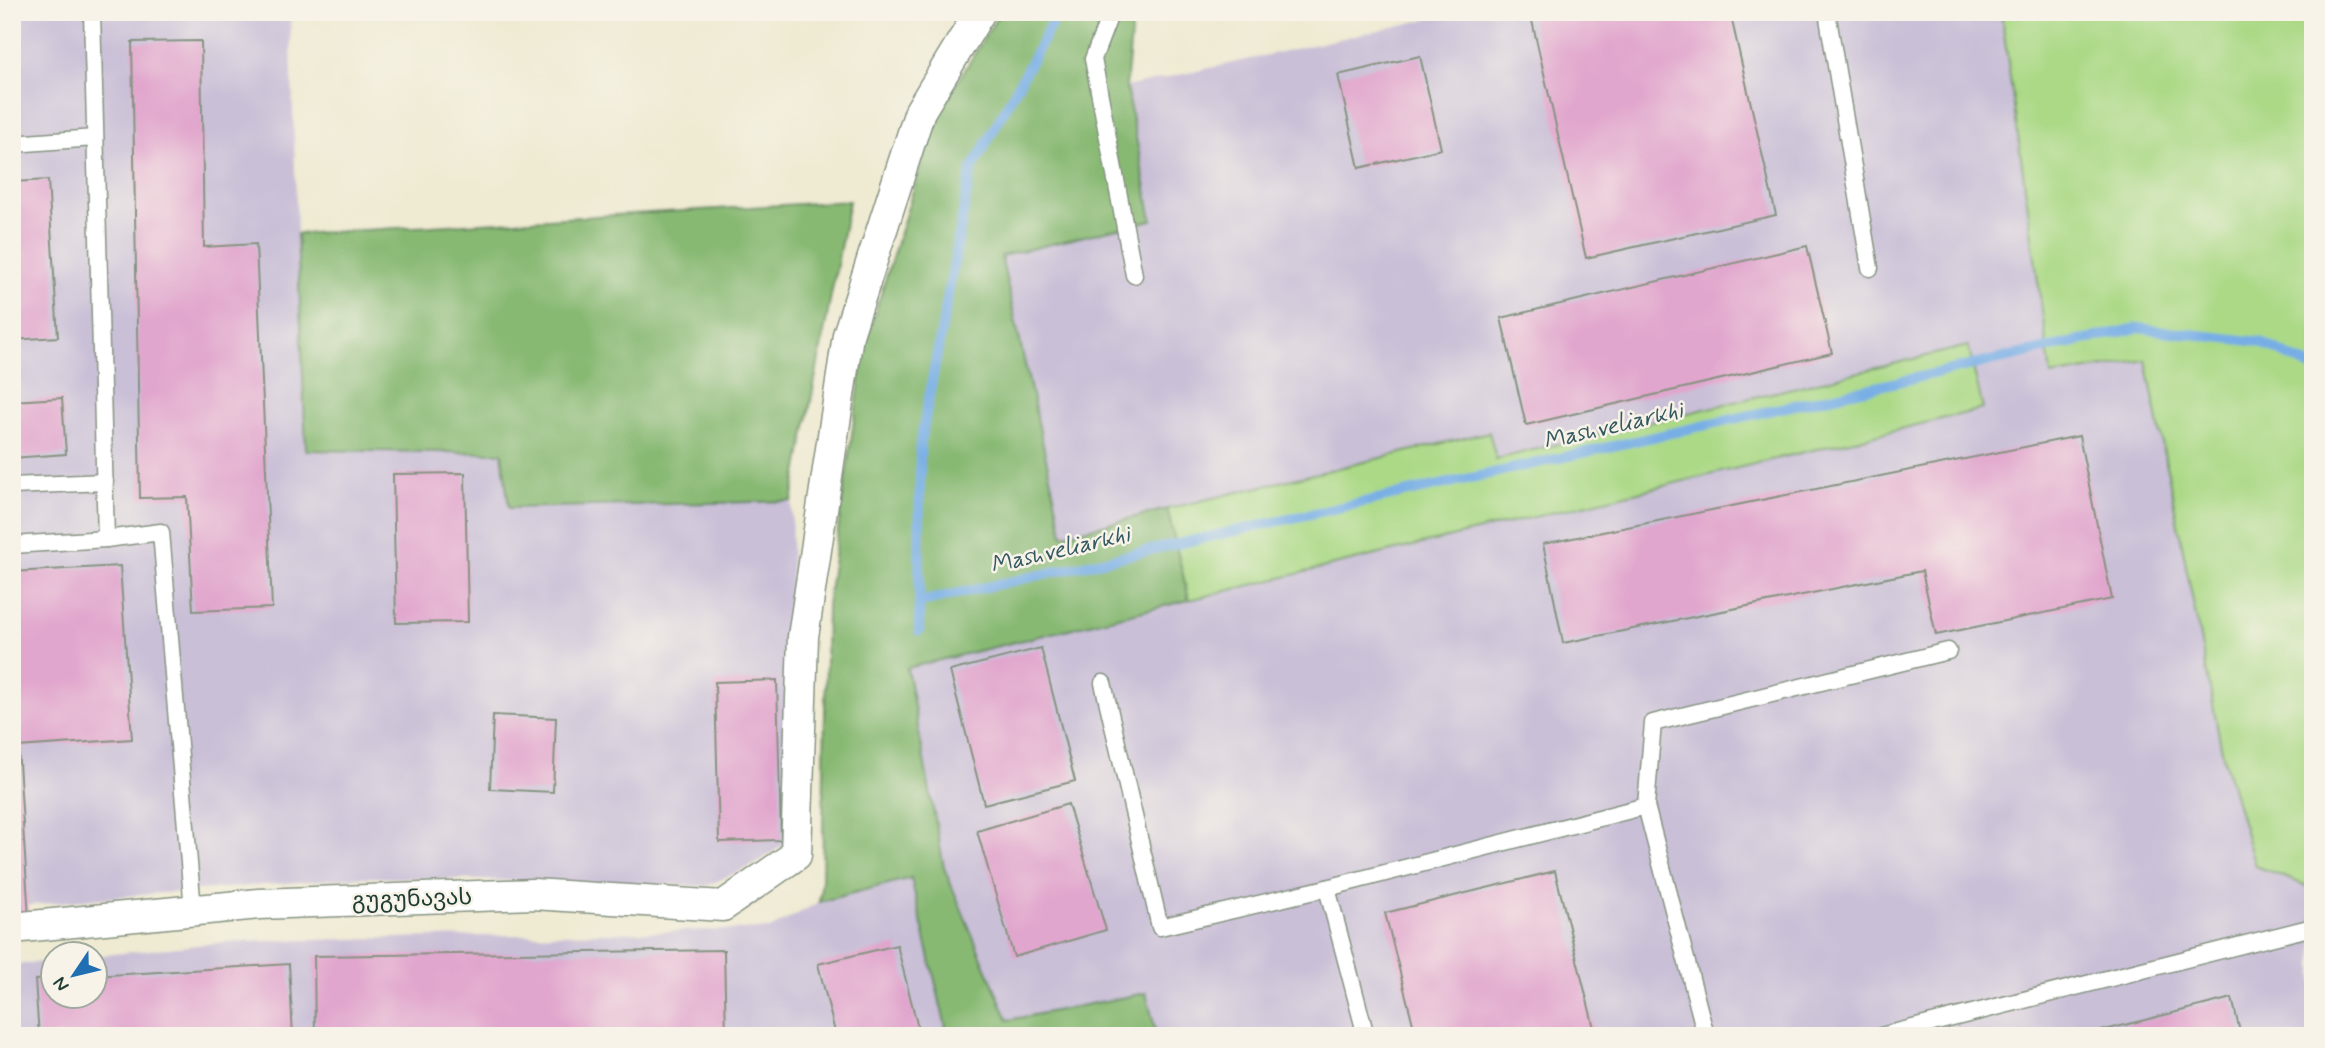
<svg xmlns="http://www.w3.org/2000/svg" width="2325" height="1048" font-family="Mynerve,'Noto Sans Georgian',sans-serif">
  <rect width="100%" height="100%" fill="#f7f3e8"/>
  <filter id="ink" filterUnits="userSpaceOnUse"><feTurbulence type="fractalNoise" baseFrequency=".0143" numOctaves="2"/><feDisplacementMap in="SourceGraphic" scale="14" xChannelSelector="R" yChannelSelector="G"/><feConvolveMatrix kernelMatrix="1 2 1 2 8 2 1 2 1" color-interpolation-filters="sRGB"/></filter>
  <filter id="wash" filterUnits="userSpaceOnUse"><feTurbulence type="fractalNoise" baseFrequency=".00686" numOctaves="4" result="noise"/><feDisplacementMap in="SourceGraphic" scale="28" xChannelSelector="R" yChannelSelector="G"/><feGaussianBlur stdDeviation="1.57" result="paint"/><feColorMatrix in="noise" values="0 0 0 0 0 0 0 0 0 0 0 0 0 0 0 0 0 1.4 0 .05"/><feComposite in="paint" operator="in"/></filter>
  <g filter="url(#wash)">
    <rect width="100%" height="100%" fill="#efead2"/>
    <g fill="#c9bfd7">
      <polygon points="12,12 290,12 297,234 306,449 502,453 510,508 792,501 788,841 756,864 706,886 363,877 136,895 12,907"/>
      <polygon points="1459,12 2001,12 2050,376 2146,360 2223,756 2255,866 2313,888 2313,1036 1157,1036 1146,993 1008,1020 944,868 907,668 1983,409 1496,459 1489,432 1063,535 1000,256 1152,219 1126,87"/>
      <polygon points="911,878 948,1036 12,1036 12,965 52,961 52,996 94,996 95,956 226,942 770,929 819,902"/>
    </g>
    <g fill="#abd986" stroke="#658b5d" stroke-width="2">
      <polygon points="2001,12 2313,12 2313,888 2255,866 2223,756 2146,360 2051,376"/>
      <polygon points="1968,346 1983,409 1189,600 1167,509 1489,432 1496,459"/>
    </g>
    <g fill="#88b973" stroke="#547b54" stroke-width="2">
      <polygon points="1000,12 1133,12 1126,87 1152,220 1001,256 1063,535 1167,509 1189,600 907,668 944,868 1008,1020 1146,993 1157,1036 948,1036 911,878 819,902 822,880 827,605 865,345 936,117"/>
      <polygon points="849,201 792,501 509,508 502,453 306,450 297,234"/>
    </g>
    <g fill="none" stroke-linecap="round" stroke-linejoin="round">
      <g stroke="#77aee6" stroke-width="10">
        <polyline points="920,602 2137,328 2260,342 2313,368"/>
        <polyline points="919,631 920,445 971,171 1058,12"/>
      </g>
    </g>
    <g id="blocks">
      <g fill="#e1a6cd">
        <polygon points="1530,12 1730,12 1776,215 1586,258"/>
        <polygon points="201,41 204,247 256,244 272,608 193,611 187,497 140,498 132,42"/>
        <polygon points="1420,56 1441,149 1359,168 1338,75"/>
        <polygon points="48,180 58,337 12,340 12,182"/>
        <polygon points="1807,246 1832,353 1526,425 1501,318"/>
        <polygon points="62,398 66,454 12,458 12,401"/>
        <polygon points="2079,436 2112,599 1936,635 1922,571 1563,643 1543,544"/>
        <polygon points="465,473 468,622 396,623 393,474"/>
        <polygon points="120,566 132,739 18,747 29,918 12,919 12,572"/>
        <polygon points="1041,648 1075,781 984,804 950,671"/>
        <polygon points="777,680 781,840 719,842 715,682"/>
        <polygon points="493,715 556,718 553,792 490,789"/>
        <polygon points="1068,804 1106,930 1014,957 977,831"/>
        <polygon points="1555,871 1596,1036 1416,1036 1385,913"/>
        <polygon points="897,945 920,1036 836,1036 818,964"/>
        <polygon points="724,950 726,1036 315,1036 314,956"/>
        <polygon points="289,964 293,1036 39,1036 35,980 52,979 52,996 94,996 94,976"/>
        <polygon points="2232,998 2241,1036 2085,1036 2085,1035"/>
      </g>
    </g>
  </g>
  <g filter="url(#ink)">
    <use href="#blocks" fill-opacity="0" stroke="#879483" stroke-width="2"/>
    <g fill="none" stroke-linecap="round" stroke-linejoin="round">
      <defs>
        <g id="service">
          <polyline points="92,12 106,539 161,532 193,910"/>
          <polyline points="1111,12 1093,59 1134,275"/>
          <polyline points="1827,12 1870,268"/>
          <polyline points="12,144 95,138"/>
          <polyline points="12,486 105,482"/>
          <polyline points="12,545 106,539"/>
          <polyline points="1103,683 1160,927 1327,888"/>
          <polyline points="1646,806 1653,723 1948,651"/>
          <polyline points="1366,1036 1327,888 1646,806 1706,1036"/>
          <polyline points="1881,1036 2313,927"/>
        </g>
        <polyline id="minor" points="12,928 259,904 533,894 723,906 796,855 803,637 848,335 920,111 980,12"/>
      </defs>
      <use href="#service" stroke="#879483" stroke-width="19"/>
      <use href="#minor" stroke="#879483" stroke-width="33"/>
      <use href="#service" stroke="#fff" stroke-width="16"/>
      <use href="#minor" stroke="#fff" stroke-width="30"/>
    </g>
  </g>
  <g text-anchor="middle" stroke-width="5" stroke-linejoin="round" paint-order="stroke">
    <g font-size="23" fill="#1f3d34" stroke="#f7f3e8">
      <text transform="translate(412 898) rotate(-2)" y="8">გუგუნავას</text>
    </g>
    <g font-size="24" font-style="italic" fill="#355960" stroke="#f7f3e8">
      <text transform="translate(1613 425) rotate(-13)" y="8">Mashveliarkhi</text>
      <text transform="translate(1060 549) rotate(-13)" y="8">Mashveliarkhi</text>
    </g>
  </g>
  <rect width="2325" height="1048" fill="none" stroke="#f7f3e8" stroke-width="42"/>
  <g transform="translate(74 975) rotate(235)"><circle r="33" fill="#f7f3e8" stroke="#a1aaa0" stroke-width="2"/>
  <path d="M0-5L12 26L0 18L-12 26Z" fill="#1f6fb2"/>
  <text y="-10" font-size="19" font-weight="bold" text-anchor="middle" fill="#1f3d34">N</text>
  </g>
</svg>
